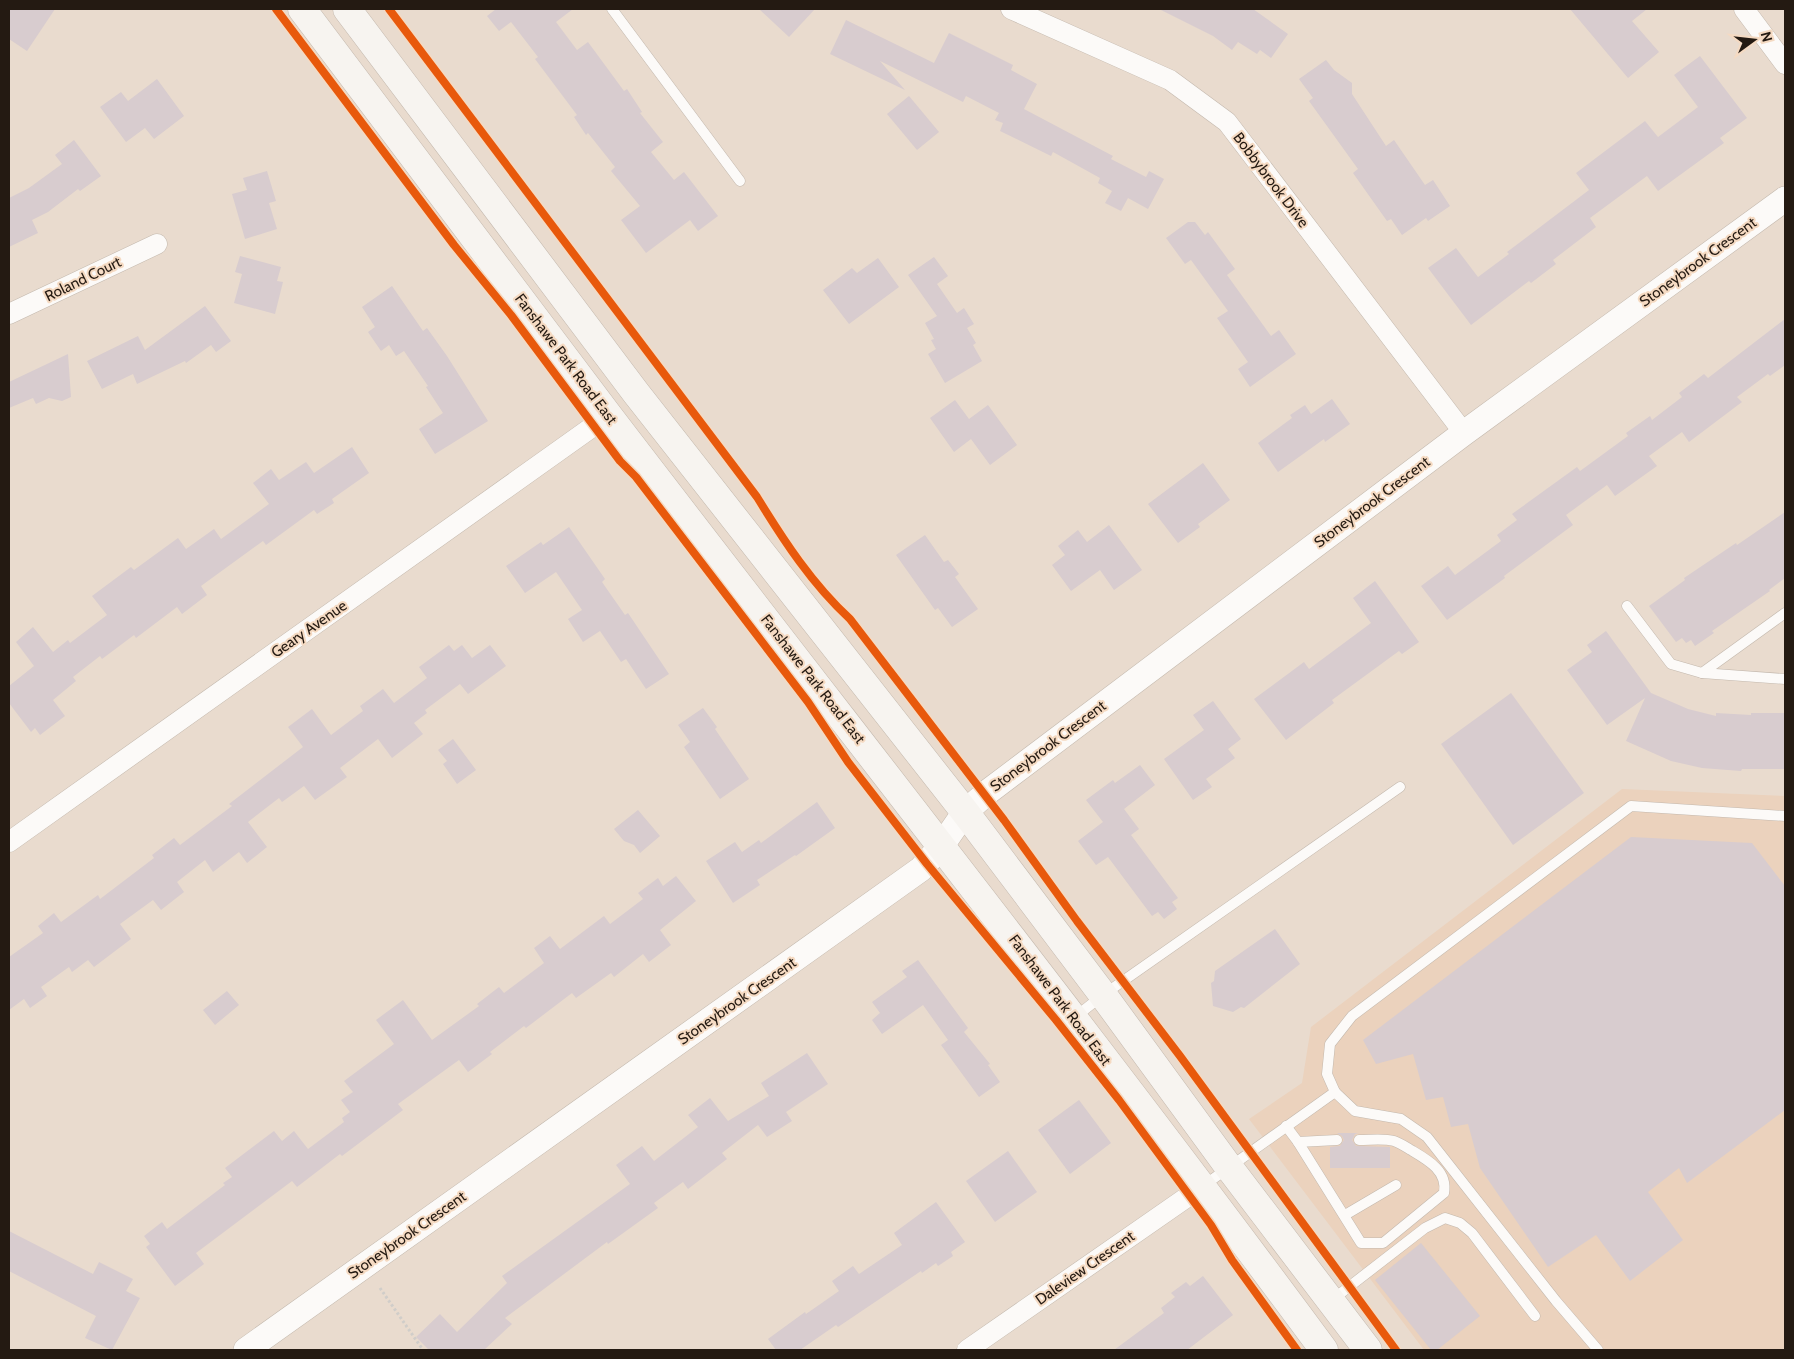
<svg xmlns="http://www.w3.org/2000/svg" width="1794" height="1359" font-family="Cabin,sans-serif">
  <rect width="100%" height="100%" fill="#e9dbce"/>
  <polygon fill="#ebd2bd" points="1622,789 1785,796 1785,1350 1424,1350 1249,1119 1302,1083 1311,1027"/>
  <g fill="#d8cccf">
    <polygon points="9,9 55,9 27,51 9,39"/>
    <polygon points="496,9 573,9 556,22 577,50 588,42 624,91 627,89 642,112 640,113 663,142 651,152 674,180 684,172 718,216 698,231 690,220 646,253 621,220 640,206 611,171 615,167 588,133 586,135 574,117 577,115 535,59 538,57 511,22 499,31 487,16"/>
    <polygon points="759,9 815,9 789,37"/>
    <polygon points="1159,9 1253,9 1288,34 1271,58 1260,50 1257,54 1238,42 1232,50 1213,36"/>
    <polygon points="1570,9 1647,9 1632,21 1659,52 1628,78"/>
    <polygon points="846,20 934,63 949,33 1013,65 1011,70 1037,84 1024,109 1113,156 1111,159 1146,177 1149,171 1164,179 1148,209 1128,198 1121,211 1105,203 1112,191 1098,183 1100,178 1053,152 1051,156 1000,131 1003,123 995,120 999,113 966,96 963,102 880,61 905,90 830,54"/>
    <polygon points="1700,56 1747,118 1720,138 1724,143 1658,191 1647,176 1590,218 1596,227 1553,260 1556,264 1531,283 1529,281 1471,325 1428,268 1456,248 1478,277 1509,254 1507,252 1589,190 1576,173 1645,121 1658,137 1698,107 1674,75"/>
    <polygon points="1326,60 1334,70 1352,83 1352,94 1386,146 1394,140 1425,185 1433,180 1450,206 1428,221 1426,218 1402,235 1391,219 1387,221 1353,173 1358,169 1309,101 1313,98 1299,79"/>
    <polygon points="157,79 184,116 154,139 145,128 126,142 100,107 121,92 128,101"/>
    <polygon points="909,96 939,132 917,150 887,114"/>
    <polygon points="74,140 101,176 80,191 78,189 48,212 32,220 38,233 9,247 9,198 29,188 62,164 55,155"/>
    <polygon points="267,171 276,201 269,203 277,229 245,239 232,194 247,190 243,178"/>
    <polygon points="1188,222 1195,222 1205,235 1208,232 1235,269 1227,275 1271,336 1279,330 1296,354 1250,387 1238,369 1248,362 1217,318 1228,311 1191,260 1185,264 1166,238"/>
    <polygon points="240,256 281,267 277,281 283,282 275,314 234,303 242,274 235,272"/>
    <polygon points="934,257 948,276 937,284 957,313 964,308 974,324 967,328 976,343 973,345 982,361 945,383 928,354 936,349 931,340 934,339 925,323 937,316 908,275"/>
    <polygon points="878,258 899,287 849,324 823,290 852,268 857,273"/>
    <polygon points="392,286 423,331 427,328 447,356 488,421 435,454 419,429 443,413 426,387 428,386 404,351 396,356 389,345 381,351 368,332 375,327 362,307"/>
    <polygon points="205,306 231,341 216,352 211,345 186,363 185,361 137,384 133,374 102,389 87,361 138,336 145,350"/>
    <polygon points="1785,319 1785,365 1770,376 1768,374 1737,397 1742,402 1689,442 1682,432 1649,456 1657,466 1615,496 1607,485 1566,515 1573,525 1504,576 1505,578 1447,620 1421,586 1448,566 1455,575 1501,541 1497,535 1517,520 1512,514 1577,467 1580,471 1628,436 1626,433 1650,416 1652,420 1682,397 1679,393 1704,374 1708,378"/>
    <polygon points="68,354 71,397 62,401 49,398 36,404 33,398 9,408 9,382"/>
    <polygon points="1332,399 1350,424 1325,442 1324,439 1278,472 1258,443 1292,418 1290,415 1305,405 1311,414"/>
    <polygon points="955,400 969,419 988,405 1017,445 990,465 971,439 954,452 930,418"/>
    <polygon points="352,447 369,473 332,499 334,503 317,514 314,510 266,545 263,541 201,586 207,595 182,614 177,607 136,638 134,635 102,659 100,656 73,677 76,681 53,700 65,716 40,735 35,728 31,732 9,703 9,686 34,666 16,642 33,627 53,652 68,640 70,643 107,615 92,596 131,567 134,570 178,538 186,549 214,529 221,539 269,504 253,483 271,469 279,480 306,462 314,473"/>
    <polygon points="1203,463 1230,500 1198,524 1200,527 1178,543 1148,504"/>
    <polygon points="1785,512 1785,578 1769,590 1770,591 1712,631 1714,633 1695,646 1691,640 1686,643 1682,638 1676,642 1649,606 1685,580 1684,578 1736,543 1737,545"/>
    <polygon points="1109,525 1142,570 1114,590 1100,570 1071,591 1052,565 1065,555 1058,546 1078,530 1087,542"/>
    <polygon points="569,527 605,579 602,582 625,615 628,613 669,674 646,689 626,659 621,662 600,631 583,642 568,619 582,610 556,572 525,593 506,566 541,542 543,545"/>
    <polygon points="925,535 944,562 948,560 959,574 955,577 978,609 952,627 938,608 935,610 896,555"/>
    <polygon points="1375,581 1419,642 1402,654 1399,651 1332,700 1334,703 1286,740 1254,699 1304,662 1309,669 1371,623 1353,598"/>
    <polygon points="1606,631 1651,693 1688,709 1716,716 1716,713 1751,715 1751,713 1785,713 1785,769 1742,769 1741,771 1702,768 1671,761 1626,741 1645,698 1607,725 1567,670 1592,652 1587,645"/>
    <polygon points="449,645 454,651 462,645 472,658 490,645 506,666 468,694 460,684 425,710 427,713 414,723 423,734 392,758 378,739 340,768 347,777 315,800 304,786 282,802 279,798 248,822 267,847 247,863 239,852 213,872 205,860 177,882 184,892 161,910 153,900 120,924 131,939 94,967 88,960 72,972 69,967 41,987 47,996 30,1008 24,999 9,1010 9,957 43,933 38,926 54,913 61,922 98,895 100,899 154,858 152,855 174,838 180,845 232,806 229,804 303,747 288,727 312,709 331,735 363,711 360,706 383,689 394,703 427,678 419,667"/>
    <polygon points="1511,693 1584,793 1513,845 1441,744"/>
    <polygon points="1213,701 1241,739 1228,749 1235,758 1206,779 1212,787 1193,800 1164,759 1204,730 1193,715"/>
    <polygon points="703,708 717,727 715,729 749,779 720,799 684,747 690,742 678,725"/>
    <polygon points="453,739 476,770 457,784 443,764 447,761 438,750"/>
    <polygon points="1140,765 1155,785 1124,809 1139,829 1131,835 1178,898 1172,902 1177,909 1164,919 1158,912 1152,916 1108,857 1096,865 1078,841 1103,822 1086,800 1113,780 1115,783"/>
    <polygon points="817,802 835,828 796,856 795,855 757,880 760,885 733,903 706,861 735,842 742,852 759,840 761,843"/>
    <polygon points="638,810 660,836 640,853 634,845 624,841 614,829"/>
    <polygon points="1631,837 1752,843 1785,886 1785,1110 1687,1183 1679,1168 1648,1192 1683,1240 1630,1281 1596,1235 1548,1267 1480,1168 1468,1124 1451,1127 1443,1097 1426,1100 1413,1054 1376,1064 1363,1040"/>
    <polygon points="676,876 696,901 660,930 671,945 649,962 643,954 614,977 611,973 576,998 572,993 526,1028 524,1026 490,1052 492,1054 468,1072 459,1060 398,1104 403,1110 342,1156 340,1154 297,1187 292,1181 196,1253 204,1264 175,1286 146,1247 150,1244 144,1236 162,1222 167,1229 225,1185 223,1183 232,1177 225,1168 274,1131 282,1141 294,1131 308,1149 344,1122 342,1118 350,1112 341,1100 353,1092 344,1081 394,1044 376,1020 403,1000 432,1040 479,1006 477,1004 499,987 504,993 544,963 534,948 550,936 560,949 604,916 610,924 643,899 638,893 658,878 663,886"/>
    <polygon points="1275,929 1300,964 1244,1008 1241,1007 1233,1012 1213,1006 1211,983 1214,981 1215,971"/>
    <polygon points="918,960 968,1028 964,1032 990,1064 988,1065 1000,1082 979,1097 941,1045 948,1040 923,1005 882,1034 872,1020 880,1013 872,1002 907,977 902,971"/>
    <polygon points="227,991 239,1005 215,1025 203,1010"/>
    <polygon points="807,1053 828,1084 786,1112 792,1121 767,1137 758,1125 722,1153 727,1159 688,1189 683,1182 654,1203 658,1208 608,1244 607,1242 505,1318 512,1324 484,1350 429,1350 416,1337 440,1314 457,1332 507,1283 502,1276 630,1184 616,1165 642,1146 654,1161 698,1127 688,1115 710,1098 728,1121 769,1096 761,1083"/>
    <polygon points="1079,1100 1111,1143 1070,1174 1038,1130"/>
    <polygon points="1337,1133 1359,1133 1355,1134 1352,1140 1356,1146 1390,1147 1390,1168 1330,1168 1330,1147 1340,1146 1344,1140 1342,1136"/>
    <polygon points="1008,1151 1037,1192 995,1222 966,1181"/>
    <polygon points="936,1202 965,1242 951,1252 953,1256 938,1266 936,1263 922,1273 921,1271 838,1327 836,1325 800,1350 776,1350 768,1339 805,1312 806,1314 839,1291 832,1281 853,1266 859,1274 902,1245 894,1233"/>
    <polygon points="9,1231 93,1274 99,1262 133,1279 126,1291 140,1298 112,1350 85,1338 96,1316 9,1271"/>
    <polygon points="1421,1243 1480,1316 1437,1350 1431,1350 1375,1280"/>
    <polygon points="1203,1276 1233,1315 1187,1350 1114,1350 1164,1313 1161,1308 1175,1297 1171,1293 1186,1282 1190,1286"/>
  </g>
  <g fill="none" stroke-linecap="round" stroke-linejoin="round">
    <defs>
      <g id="service">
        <polyline points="612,9 740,181"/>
        <polyline points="1627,606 1671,664 1702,673 1785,679"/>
        <polyline points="1702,673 1785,613"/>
        <polyline points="1074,1018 1103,995 1400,787"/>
        <path d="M1286,1126l12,16 63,101h22l61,-50c4,-22 -16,-33 -33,-43 -5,-3 -11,-7 -17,-9 -11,-3 -23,-1 -35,-1"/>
        <polyline points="1298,1142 1337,1140"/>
        <polyline points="1203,1186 1335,1092"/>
        <polyline points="1345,1215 1396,1185"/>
        <polyline points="1332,1300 1425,1228 1445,1218 1460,1223 1472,1233 1535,1316"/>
        <polyline points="1598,1350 1556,1301 1427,1137 1401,1119 1355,1111 1335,1092 1327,1074 1330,1044 1352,1016 1631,806 1785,816"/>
      </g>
      <g id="minor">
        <polyline points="1011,9 1170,80 1227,122 1464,433"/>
        <polyline points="1744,9 1785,64"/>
        <polyline points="9,314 157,244"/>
        <polyline points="9,842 609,415"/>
        <polyline points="967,1350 1203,1186"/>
      </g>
      <polyline id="tertiary" points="246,1350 921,869 942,845 965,812 989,791 1464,433 1785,199"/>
      <g id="secondary">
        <path d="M302,9c102,135 203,271 306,406 239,312 483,620 716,935"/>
        <polyline points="347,9 636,393 965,812 1103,995 1228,1166 1368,1350"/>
      </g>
    </defs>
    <use href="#service" stroke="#c3b8ad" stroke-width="11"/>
    <use href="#minor" stroke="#c3b8ad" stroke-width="21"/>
    <use href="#tertiary" stroke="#c3b8ad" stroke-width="26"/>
    <use href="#secondary" stroke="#c3b8ad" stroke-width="29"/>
    <polyline stroke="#d0cdc9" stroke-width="3" stroke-dasharray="2.5 2.5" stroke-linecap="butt" points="380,1288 423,1350"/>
    <use href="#service" stroke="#fcfaf8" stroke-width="10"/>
    <use href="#minor" stroke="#fcfaf8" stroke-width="20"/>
    <use href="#tertiary" stroke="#fcfaf8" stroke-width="25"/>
    <use href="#secondary" stroke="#f7f4f0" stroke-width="28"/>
    <defs>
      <g id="cycleway">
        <polyline points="276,9 454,245 511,315 620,461 636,477 808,702 848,762 927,864 1056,1020 1119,1100 1211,1225 1232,1260 1297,1350"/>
        <path d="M389,9l368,488c27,44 55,87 93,122l154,201 73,101 103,135 216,294"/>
      </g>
    </defs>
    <use href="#cycleway" stroke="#f5dac2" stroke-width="11"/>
    <use href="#cycleway" stroke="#e8590c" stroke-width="8"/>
  </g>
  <g text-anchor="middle" stroke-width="4" stroke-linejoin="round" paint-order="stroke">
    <g font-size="15" fill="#241a12" stroke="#f5dac2">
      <text transform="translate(1271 180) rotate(53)" y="5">Bobbybrook Drive</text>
      <text transform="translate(1698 262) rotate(-36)" y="5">Stoneybrook Crescent</text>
      <text transform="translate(83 279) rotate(-26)" y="5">Roland Court</text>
      <text transform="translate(566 359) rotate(53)" y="5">Fanshawe Park Road East</text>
      <text transform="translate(1372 502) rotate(-37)" y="5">Stoneybrook Crescent</text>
      <text transform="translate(309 629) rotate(-35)" y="5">Geary Avenue</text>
      <text transform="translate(813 679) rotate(52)" y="5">Fanshawe Park Road East</text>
      <text transform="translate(1048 746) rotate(-37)" y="5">Stoneybrook Crescent</text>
      <text transform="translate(1060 1000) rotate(53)" y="5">Fanshawe Park Road East</text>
      <text transform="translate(737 1001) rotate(-35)" y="5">Stoneybrook Crescent</text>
      <text transform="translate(407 1235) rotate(-35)" y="5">Stoneybrook Crescent</text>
      <text transform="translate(1085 1268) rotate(-35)" y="5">Daleview Crescent</text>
    </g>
  </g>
  <rect width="1794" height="1359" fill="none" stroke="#241a12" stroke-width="20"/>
  <g transform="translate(1754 40) rotate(75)" stroke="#f5dac2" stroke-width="4" paint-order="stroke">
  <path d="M0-4L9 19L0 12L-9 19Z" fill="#241a12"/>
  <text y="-8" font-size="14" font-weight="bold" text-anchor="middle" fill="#241a12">N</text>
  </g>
</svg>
